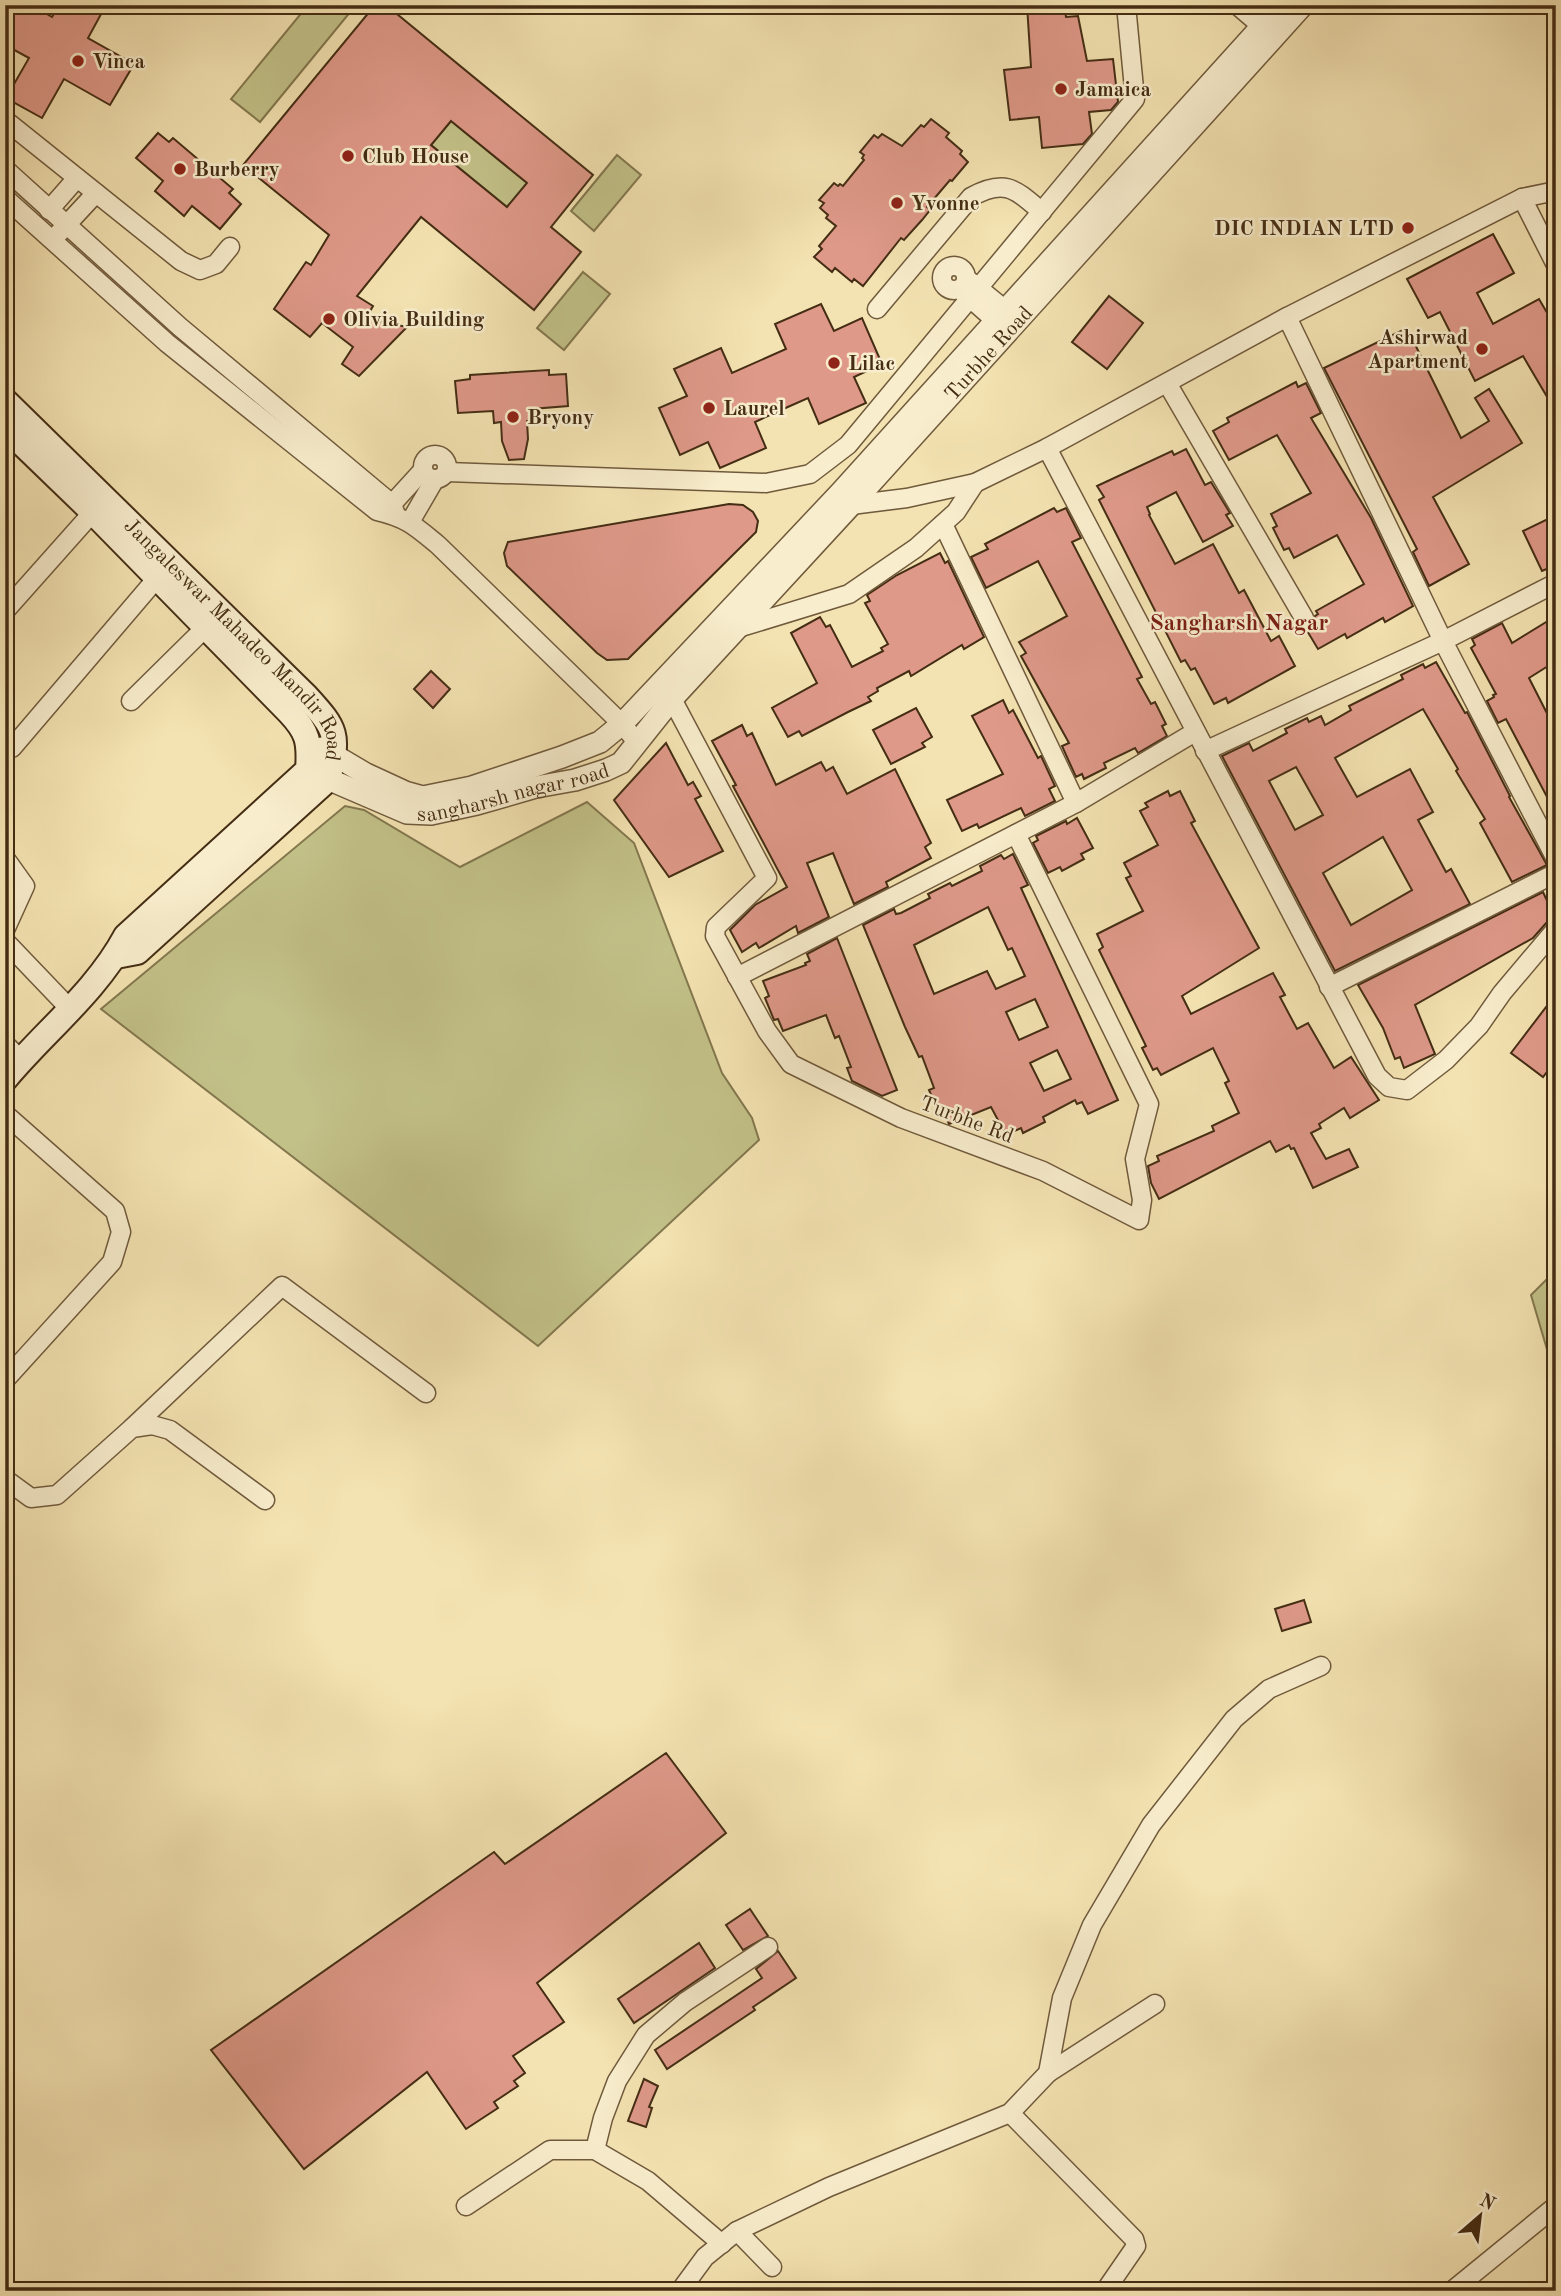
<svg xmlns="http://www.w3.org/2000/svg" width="1561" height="2296" font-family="'Old Standard TT',serif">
  <rect width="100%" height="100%" fill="#f4e3b2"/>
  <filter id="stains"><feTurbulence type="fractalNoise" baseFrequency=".00286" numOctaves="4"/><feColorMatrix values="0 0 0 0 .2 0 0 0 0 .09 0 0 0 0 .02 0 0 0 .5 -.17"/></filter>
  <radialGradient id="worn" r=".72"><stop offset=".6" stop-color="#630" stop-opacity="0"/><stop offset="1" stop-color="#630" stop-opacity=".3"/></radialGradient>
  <g fill="#c2c188" stroke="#83774e" stroke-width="2">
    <polygon points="308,5 356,5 260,122 231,99"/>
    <polygon points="451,121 527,183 507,207 431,145"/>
    <polygon points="617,155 641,175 594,231 571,211"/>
    <polygon points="583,272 610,294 564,350 537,328"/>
    <polygon points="587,802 634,843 722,1073 752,1118 759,1140 538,1346 101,1009 345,806 364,810 460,867"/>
    <polygon points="1556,1270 1556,1363 1551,1363 1531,1295"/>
  </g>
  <g fill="#df9989" stroke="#442d14" stroke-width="2" fill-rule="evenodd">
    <polygon points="17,5 31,5 52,17 59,5 106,5 88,38 134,64 110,105 64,79 42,118 6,98 29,58 5,45 5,27"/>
    <path d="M375,5h11l207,170 -42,52 30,25 -47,58 -113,-93 -64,79 16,10 -7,12 41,9 -48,49 -17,-12 11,-17 -31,-24 -12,14 -36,-28 32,-47 5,3 18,-30 -86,-70zM451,121l76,62 -20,24 -76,-62z"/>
    <polygon points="1027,5 1064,5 1066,17 1078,16 1087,61 1113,59 1118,102 1111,110 1089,112 1092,134 1083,144 1042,148 1039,117 1010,120 1004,70 1031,67"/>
    <polygon points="931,119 949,133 946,137 962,151 960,154 968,162 952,181 950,180 927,207 930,210 922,220 904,240 901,238 863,286 854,279 852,282 835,268 832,272 814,257 822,249 819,246 836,226 826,218 828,215 820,208 824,203 819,200 834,183 838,186 840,184 843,186 864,160 862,158 864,155 860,152 874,135 878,138 882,134 902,146 921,125 924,127"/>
    <polygon points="158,133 169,142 173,138 233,189 229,193 241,204 220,229 192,206 184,216 155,191 163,181 136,158"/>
    <polygon points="1493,234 1514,273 1477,293 1493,324 1539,299 1556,328 1556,412 1523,356 1475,381 1440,312 1428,318 1407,279"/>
    <polygon points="1109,296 1143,323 1107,369 1072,342"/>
    <polygon points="821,304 834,331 862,318 882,364 854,377 866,403 819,424 808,398 781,410 755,422 766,448 720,468 708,442 680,455 659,408 687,396 674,369 721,348 732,373 786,349 775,324"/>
    <polygon points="1407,328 1461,438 1489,421 1475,398 1489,389 1522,443 1433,497 1469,564 1429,586 1413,552 1417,549 1324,368"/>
    <polygon points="549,370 549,375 566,374 568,406 532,409 533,420 527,421 528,439 524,459 509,460 502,441 501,422 494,423 493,411 458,413 455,381 470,379 470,375"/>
    <polygon points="1296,382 1298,387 1306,383 1321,413 1311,418 1371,518 1413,606 1385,622 1383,618 1347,638 1345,634 1318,649 1306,629 1314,623 1315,616 1318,614 1316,611 1364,584 1337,535 1294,558 1289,548 1284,550 1273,528 1277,526 1271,514 1311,493 1277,435 1229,460 1213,431 1229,422 1227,418"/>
    <polygon points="1186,449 1205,485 1211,482 1230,513 1226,515 1233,526 1203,542 1176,492 1147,507 1150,514 1149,515 1175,564 1213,544 1239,593 1244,590 1271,641 1279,636 1295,666 1228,703 1226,698 1214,704 1195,668 1191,670 1185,660 1181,662 1099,500 1104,497 1097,486 1172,451 1174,455"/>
    <polygon points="729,504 743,505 753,512 758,521 756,532 628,659 607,660 597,653 507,566 504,553 508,542"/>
    <polygon points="1054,508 1057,512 1066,508 1081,538 1072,542 1142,677 1137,679 1151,704 1155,702 1166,724 1162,726 1167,736 1138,753 1135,748 1104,763 1106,768 1084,779 1082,774 1076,777 1062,746 1069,743 1021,656 1026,653 1019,642 1067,616 1038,561 986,588 971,557 988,549 985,544"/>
    <polygon points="1556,515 1556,565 1542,571 1523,531"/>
    <polygon points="940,553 945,563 948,561 984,637 964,649 962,645 911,676 909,671 877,688 878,691 868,697 871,701 848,712 802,736 799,731 788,737 772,708 817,683 791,633 820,617 826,627 830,625 852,667 883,651 881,648 888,644 865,603 870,601 867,595 897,575"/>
    <polygon points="1556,616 1556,661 1529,678 1556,731 1556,814 1506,719 1498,723 1487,701 1494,697 1493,695 1496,694 1471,648 1475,645 1472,639 1502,623 1512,643"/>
    <path d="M1436,662l29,51 2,-1 43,84 -1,1 38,68 -35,17 -32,-59 5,-4 -29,-48 2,-2 -35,-60 -88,49 22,39 53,-28 23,43 -15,8 28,52 5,-3 19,35 -135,67 -113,-215 27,-13 4,8 34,-18 -2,-4 22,-11 2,4 12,-6 4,9 26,-15 -2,-4 54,-27 -2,-4 22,-11 2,4zM1296,767l27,48 -28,15 -26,-49zM1383,837l29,53 -61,35 -28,-52z"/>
    <polygon points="431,671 450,689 433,708 414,689"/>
    <polygon points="1003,700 1009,713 1013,710 1038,758 1041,756 1055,786 1049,789 1055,801 1025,816 1021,808 979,828 977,824 962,831 947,800 1003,774 972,716"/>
    <polygon points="916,708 932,737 922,743 925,747 891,764 873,730"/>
    <polygon points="742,725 747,736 752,733 776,785 821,762 826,771 833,767 847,794 895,769 931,843 925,847 931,858 886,882 888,887 854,904 833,853 807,863 829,917 798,933 796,926 759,948 756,943 742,952 730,930 755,905 787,887 733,786 736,785 712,741"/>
    <polygon points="666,743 688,785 693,782 701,796 695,799 723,851 669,877 614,800"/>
    <polygon points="1168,791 1170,796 1180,791 1195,821 1191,823 1259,948 1182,996 1191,1014 1273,973 1285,995 1280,997 1297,1029 1308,1023 1334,1068 1351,1057 1379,1100 1350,1118 1344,1108 1319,1124 1321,1128 1311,1133 1326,1159 1349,1149 1358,1167 1313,1188 1294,1148 1291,1149 1289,1145 1276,1152 1270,1141 1159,1199 1151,1183 1148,1166 1159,1161 1157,1156 1214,1131 1212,1126 1239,1113 1225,1083 1229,1081 1213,1048 1161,1075 1157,1068 1153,1070 1142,1048 1146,1046 1099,950 1103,947 1097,934 1143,911 1126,878 1131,876 1124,863 1158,845 1140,811 1148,807 1145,803"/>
    <polygon points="1077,818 1093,848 1081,854 1084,859 1062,871 1060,867 1048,873 1033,843 1038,840 1036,836 1066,821 1067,824"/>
    <path d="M1013,854l15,31 -7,3 97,212 -30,14 -6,-12 -5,2 -2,-4 -32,17 2,5 -22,11 -2,-5 -15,7 -15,-28 -42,17 -6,-13 -4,2 -10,-23 5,-2 -12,-32 -3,1 -14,-30 -42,-102 31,-16 2,5 5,-1 29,-15 -2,-4 22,-11 2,3 30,-15 -2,-5 21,-11 3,4zM988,907l20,43 4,-2 13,28 -29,13 -9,-18 -53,23 -20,-49zM1035,999l13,28 -29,13 -13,-28zM1057,1050l14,29 -27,12 -14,-28z"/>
    <polygon points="1543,892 1555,918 1547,922 1533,938 1415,1005 1435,1054 1404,1068 1400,1057 1395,1059 1383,1028 1358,985"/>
    <polygon points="837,938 897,1090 882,1096 852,1081 847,1068 851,1067 839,1036 835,1038 826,1015 783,1031 778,1019 774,1020 765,998 769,996 763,981 806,965 805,963 810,961 807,954"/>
    <polygon points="1556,994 1556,1060 1543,1077 1511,1053"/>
    <polygon points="1304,1600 1311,1622 1282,1631 1275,1609"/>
    <polygon points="666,1753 726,1833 537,1983 564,2022 513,2056 525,2073 514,2081 518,2086 494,2102 498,2108 466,2129 427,2072 304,2169 211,2050 494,1852 505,1864"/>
    <polygon points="750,1909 768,1936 743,1950 726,1925"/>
    <polygon points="699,1943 715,1968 634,2023 618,1999"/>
    <polygon points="778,1951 796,1978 753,2007 755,2010 667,2069 655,2050 762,1978 756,1969"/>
    <polygon points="644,2079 658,2086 649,2107 652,2108 646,2127 628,2121"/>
  </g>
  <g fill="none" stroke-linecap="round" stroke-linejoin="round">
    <defs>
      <g id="minor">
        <polyline points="1237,5 1272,35"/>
        <polyline points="5,120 181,261 200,270 216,264 230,247"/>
        <polyline points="5,169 180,327 392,504 396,515"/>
        <path d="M5,198l162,145 210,168c30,7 38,15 61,34l184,179 15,18"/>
        <polyline points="1522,198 1556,265"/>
        <polyline points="49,210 77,178"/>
        <polyline points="58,234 96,193"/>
        <circle cx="954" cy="278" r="12"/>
        <polyline points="971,282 1015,318"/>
        <polyline points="962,291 1004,328"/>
        <path d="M877,309l94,-112c34,-19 44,-8 71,15"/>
        <polyline points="1287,317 1443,641 1556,859"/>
        <polyline points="1167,383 1304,618"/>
        <polyline points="1047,448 1377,1076 1389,1087 1407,1090 1446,1060 1479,1026 1502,993 1556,929"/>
        <circle cx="435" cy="467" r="12"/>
        <polyline points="447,472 766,483 810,474 848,445 1135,99 1126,5"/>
        <polyline points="392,504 423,470"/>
        <polyline points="851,505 907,498 975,483 1047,448 1287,317 1522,198 1556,191"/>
        <polyline points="410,522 435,479"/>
        <polyline points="943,524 1076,803"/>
        <polyline points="5,611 93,512"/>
        <polyline points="738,628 849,594 916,548 956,512 975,483"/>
        <polyline points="672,699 767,878 716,927 715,936 767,1031 791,1064 901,1118 1043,1171 1139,1220 1142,1200 1135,1159 1149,1104 1016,834"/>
        <polyline points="131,701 206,627"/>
        <polyline points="12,748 157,578"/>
        <polyline points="1205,751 1443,641 1556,583"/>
        <polyline points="5,858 25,886 5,930"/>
        <polyline points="5,941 71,1010"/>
        <polyline points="737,977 1076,803 1195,732"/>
        <polyline points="1329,987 1556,873"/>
        <polyline points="5,1044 21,1060"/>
        <polyline points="5,1114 115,1211 121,1232 112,1262 5,1380"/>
        <polyline points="132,1428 282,1286 426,1393"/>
        <polyline points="5,1479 31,1498 57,1495 132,1428 152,1425 170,1430 265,1500"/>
        <polyline points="1048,2073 1155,2004"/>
        <polyline points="1010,2113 1134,2239 1136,2246 1105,2291"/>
        <polyline points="595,2150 603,2118 617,2081 646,2035 685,2002 768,1947"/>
        <polyline points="466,2206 550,2150 595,2150 648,2181 722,2244"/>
        <polyline points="737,2231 772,2267"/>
        <polyline points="680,2291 705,2257 737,2231 829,2187 1010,2113 1048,2073 1062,1998 1092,1925 1151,1825 1234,1719 1269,1689 1321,1666"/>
        <polyline points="1452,2291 1556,2206"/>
      </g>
      <g id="tertiary">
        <polyline points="322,748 366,774 405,792 423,797 472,787 562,757 600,742 622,724 841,492 1281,5"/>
        <path id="s1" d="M314,773l93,40 24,1 46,-10 59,-17 39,-7 31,-10 15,-7 51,-64 179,-194 452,-500"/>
      </g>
      <g id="secondary">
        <path id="s2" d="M5,401l301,295c31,34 33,38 22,83l-191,173 -21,4"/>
        <path d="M5,427l88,85 196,200c19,20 21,30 19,58l-182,166c-30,56 -81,95 -121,143"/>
      </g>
    </defs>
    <use href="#minor" stroke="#705a3c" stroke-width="21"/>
    <use href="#tertiary" stroke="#705a3c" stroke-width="24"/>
    <use href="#secondary" stroke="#442d14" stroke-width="28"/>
    <use href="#minor" stroke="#f8edcd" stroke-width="18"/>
    <use href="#tertiary" stroke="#f8edcd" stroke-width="21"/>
    <use href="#secondary" stroke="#f8edcd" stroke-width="24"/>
  </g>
  <g fill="#8f2418" stroke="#f8edcd" stroke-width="2.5">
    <circle cx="78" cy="61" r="7"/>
    <circle cx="1061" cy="89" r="7"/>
    <circle cx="348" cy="156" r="7"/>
    <circle cx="180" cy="169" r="7"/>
    <circle cx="897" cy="203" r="7"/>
    <circle cx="1408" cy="228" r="7"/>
    <circle cx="329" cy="319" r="7"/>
    <circle cx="1482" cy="349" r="7"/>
    <circle cx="834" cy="363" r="7"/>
    <circle cx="709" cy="408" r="7"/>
    <circle cx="513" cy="417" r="7"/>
  </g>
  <g text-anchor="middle" stroke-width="5" stroke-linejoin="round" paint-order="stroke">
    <g font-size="21" font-weight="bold" fill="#442d14" stroke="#f8edcd" text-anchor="start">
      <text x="92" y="68">Vinca</text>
      <text x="1075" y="96">Jamaica</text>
      <text x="362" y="163">Club House</text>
      <text x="194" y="176">Burberry</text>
      <text x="911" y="210">Yvonne</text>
      <text x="1394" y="235" text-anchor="end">DIC INDIAN LTD</text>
      <text x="343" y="326">Olivia Building</text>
      <text x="1468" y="344" text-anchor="end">Ashirwad<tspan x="1468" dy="24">Apartment</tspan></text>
      <text x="848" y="370">Lilac</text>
      <text x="723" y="415">Laurel</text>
      <text x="527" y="424">Bryony</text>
    </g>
    <g font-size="21" fill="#442d14" stroke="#f8edcd">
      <text dy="7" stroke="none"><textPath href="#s1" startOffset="873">Turbhe Road</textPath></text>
      <text dy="7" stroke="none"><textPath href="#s2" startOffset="334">Jangaleswar Mahadeo Mandir Road</textPath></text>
      <text dy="7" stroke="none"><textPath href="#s1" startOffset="210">sangharsh nagar road</textPath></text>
      <text transform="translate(967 1119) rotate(21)" y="7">Turbhe Rd</text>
    </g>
    <g font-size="23" font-weight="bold" fill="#7a1f14" stroke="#f8edcd">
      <text x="1239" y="630">Sangharsh Nagar</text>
    </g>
  </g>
  <rect width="1561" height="2296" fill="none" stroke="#f4e3b2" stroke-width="28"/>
  <rect x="7" y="7" width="1547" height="2282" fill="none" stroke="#442d14" stroke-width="3.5"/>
  <rect x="14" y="14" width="1533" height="2268" fill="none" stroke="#442d14" stroke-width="2"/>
  <g transform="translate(1480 2216) rotate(28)" stroke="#f8edcd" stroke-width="5" paint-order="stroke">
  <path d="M0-5L12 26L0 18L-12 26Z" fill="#442d14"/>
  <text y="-10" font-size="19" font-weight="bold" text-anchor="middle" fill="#442d14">N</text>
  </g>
  <rect width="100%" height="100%" filter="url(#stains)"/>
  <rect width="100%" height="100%" fill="url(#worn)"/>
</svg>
